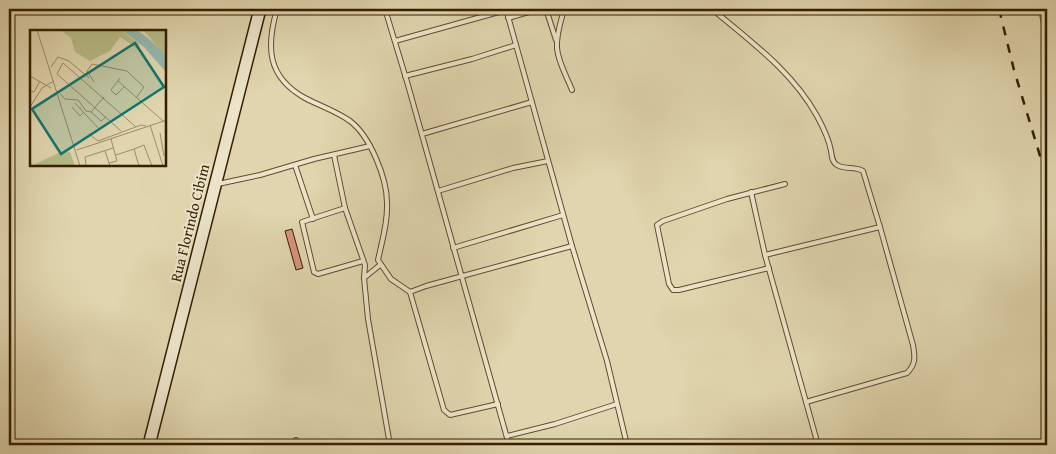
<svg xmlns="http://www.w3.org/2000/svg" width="1056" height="454" font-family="'Gentium Book Plus',serif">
  <rect width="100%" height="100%" fill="#e0d5ae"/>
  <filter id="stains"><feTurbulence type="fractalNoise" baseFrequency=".004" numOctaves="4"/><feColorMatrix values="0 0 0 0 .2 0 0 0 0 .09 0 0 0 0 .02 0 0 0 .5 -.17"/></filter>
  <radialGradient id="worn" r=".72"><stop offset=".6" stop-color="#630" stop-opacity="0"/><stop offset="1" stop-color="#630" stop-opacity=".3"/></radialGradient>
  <polygon fill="#b7bc87" stroke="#766e44" points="1038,9 1047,9 1047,46"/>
  <polygon fill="#d8927e" stroke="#351f00" points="292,229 303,268 296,270 285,231"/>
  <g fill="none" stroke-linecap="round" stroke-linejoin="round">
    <defs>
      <g id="lane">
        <path d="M277,9c-11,38 -10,68 28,89 15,8 31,13 45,23 20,15 37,57 37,82 1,19 -5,38 -9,57l13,19 19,13"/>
        <polyline points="385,9 408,85 509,445"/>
        <polyline points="506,9 572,246 607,361 627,445"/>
        <polyline points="546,9 556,40"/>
        <path d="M564,9c-3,12 -8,26 -7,39 1,14 10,29 15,42"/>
        <path d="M712,9c38,32 80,62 105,107 6,11 12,23 14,35 1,6 1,11 6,14 8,5 18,1 26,6l17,56 33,118c2,12 3,19 -6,28l-101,29"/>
        <polyline points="508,18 539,9"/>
        <polyline points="395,41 506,10"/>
        <polyline points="405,76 472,59 516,45"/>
        <polyline points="422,134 532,102"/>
        <polyline points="334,155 345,208 365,265 364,278 368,319 390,445"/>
        <polyline points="295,165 313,219"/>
        <polyline points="218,184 260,175 314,159 370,146"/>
        <polyline points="438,191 513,168 548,161"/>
        <polyline points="751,192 765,255 818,445"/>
        <polyline points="345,208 302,222 314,272 318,274 363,261"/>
        <polyline points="453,248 563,215"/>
        <polyline points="765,255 880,227"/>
        <polyline points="769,268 679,290 673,290 669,284 657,225 663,221 727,199 785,184"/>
        <polyline points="364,278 380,265"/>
        <polyline points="498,404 450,415 444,410 410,292 426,286 572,246"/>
        <polyline points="507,436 555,424 617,404"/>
        <polyline points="296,440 297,445"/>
      </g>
      <polyline id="secondary" points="149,445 260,9"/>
    </defs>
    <use href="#lane" stroke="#604c2c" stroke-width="6"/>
    <use href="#secondary" stroke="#351f00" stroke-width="14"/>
    <use href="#lane" stroke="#ebe4ca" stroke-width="4"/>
    <use href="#secondary" stroke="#ebe4ca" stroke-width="11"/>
    <polyline stroke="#351f00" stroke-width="2.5" stroke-dasharray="9 9" stroke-linecap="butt" points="999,9 1014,70 1047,179"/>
  </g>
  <g text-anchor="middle" stroke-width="4" stroke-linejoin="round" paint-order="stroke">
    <g font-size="15" fill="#351f00" stroke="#ebe4ca">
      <text transform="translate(190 223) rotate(-76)" y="5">Rua Florindo Cibim</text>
    </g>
  </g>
  <g transform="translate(30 30)">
    <rect width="136" height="136" fill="#e0d5ae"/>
    <path d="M31,0h60l18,14 -1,5 -18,-12 -10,14 -20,10 -15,-9 -4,-14zM112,0h24v29l-18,-24zM33,121l7,1 5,14h-44z" fill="#b7bc87"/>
    <path d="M92,0h15l12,9 17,17v16l-22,-25z" fill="#94b8af"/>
    <path fill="none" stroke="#9c8c68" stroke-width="1" d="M7,0l43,136M21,37l7,-10 11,4 20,17M0,46l21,12M90,48l-9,12 5,5 8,-8M88,51l45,40M64,52l-7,-11 5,-7 35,7 17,16 -8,11M0,61l4,1 6,-11M30,64l5,5 13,1 8,11 5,1M74,67l-13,15 10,9 5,-4M45,73l24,26M0,77l12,-19 12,-7M42,77l8,9 4,-4M120,95l13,41M91,101l-64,-57 6,-11 73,64M130,103l4,23M59,104l9,7 43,-16 5,1M104,119l10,-4 8,21M47,120l90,-30M75,121l5,15M86,125l18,-6 5,17M79,133l8,-2 -6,-22M56,136l-1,-9 28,-9"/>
    <path fill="#0f766e" fill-opacity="0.15" stroke="#0f766e" stroke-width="2.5" d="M105,13l29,44 -103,67 -29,-45z"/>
    <rect width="136" height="136" fill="none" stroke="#351f00" stroke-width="2.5"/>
  </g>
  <rect width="1056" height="454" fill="none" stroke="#e0d5ae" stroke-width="30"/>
  <rect x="10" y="10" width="1036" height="434" fill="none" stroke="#351f00" stroke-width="2.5"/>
  <rect x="15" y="15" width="1026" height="424" fill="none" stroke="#351f00"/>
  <rect width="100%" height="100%" filter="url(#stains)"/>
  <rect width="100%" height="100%" fill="url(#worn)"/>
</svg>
